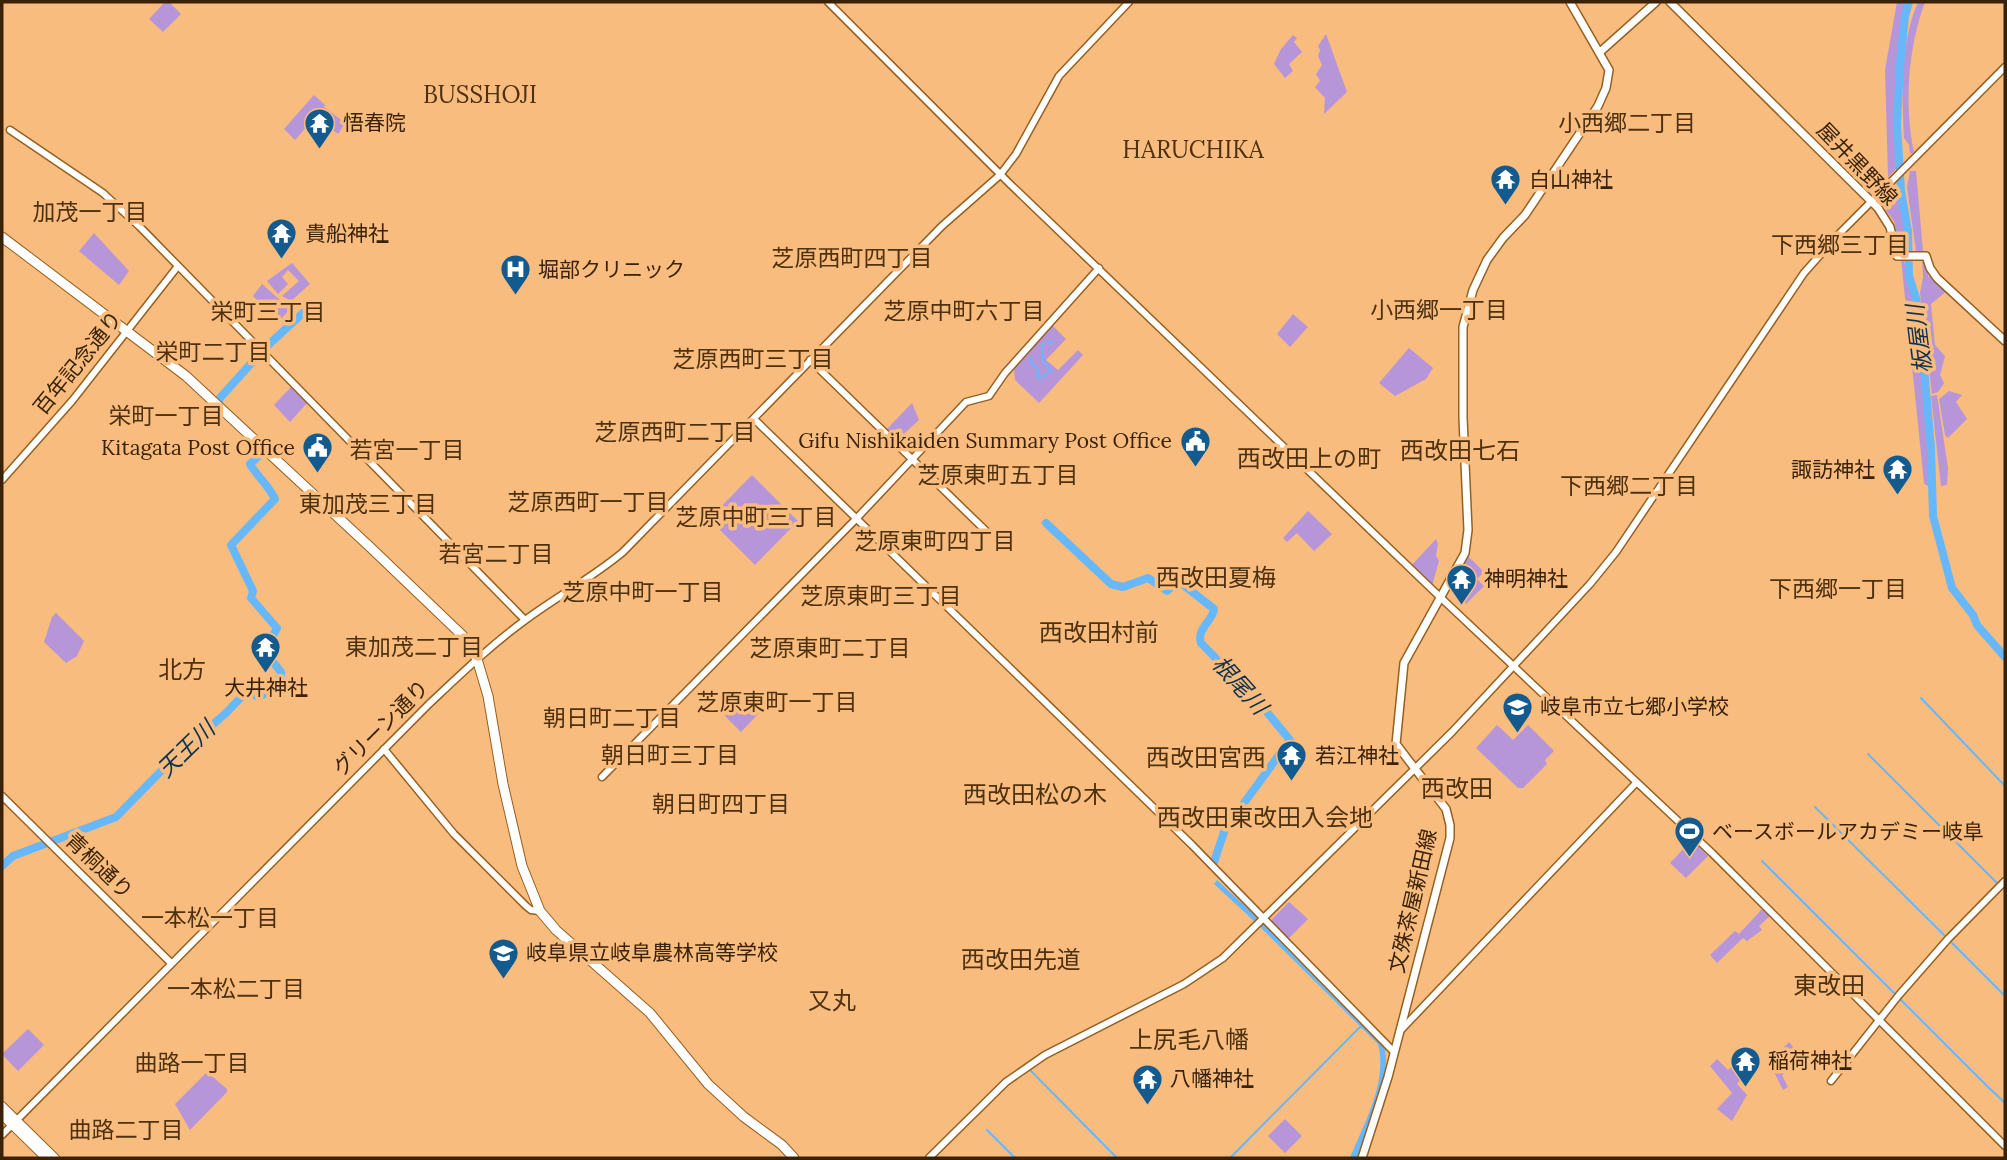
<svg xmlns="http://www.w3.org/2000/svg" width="2007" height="1160" font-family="Lora,'Noto Sans JP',serif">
  <rect width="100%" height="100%" fill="#f9bc7f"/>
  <g fill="#b695d9">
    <polygon points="165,2 169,2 181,14 163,32 149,19"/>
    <path d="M1897,2h9c-6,17 -6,35 -7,53 -4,38 -6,77 -3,114l-8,8 -3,-107z"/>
    <path d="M1918,2h7c-17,46 -21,102 -11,150l-4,2 -1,-9 -5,-7c-2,-45 -4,-94 14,-136z"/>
    <polygon points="1326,34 1347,92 1324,114 1325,98 1315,87 1320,81 1316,74 1322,65 1318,56 1320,50 1318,46"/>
    <polygon points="1293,35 1297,38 1294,42 1302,52 1289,64 1293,71 1285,78 1274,64 1281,49"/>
    <polygon points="314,95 325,105 324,107 345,123 338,134 315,117 295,140 284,129"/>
    <polygon points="1910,171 1916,171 1923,251 1916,251 1907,187"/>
    <path d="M1892,190h5c5,10 11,28 11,40 0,8 -5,13 -4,22l-4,-2 -6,-29 -12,-16v-6z"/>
    <polygon points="94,233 129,271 119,285 79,251"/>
    <polygon points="1922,256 1929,263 1928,278 1930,275 1947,291 1931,304 1935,345 1945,356 1940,375 1944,383 1938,392 1932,394 1920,293 1923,277"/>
    <polygon points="1901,259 1904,259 1907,284 1917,302 1918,346 1926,410 1930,481 1927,486 1924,483"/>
    <polygon points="292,263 310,284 291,301 282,296 299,281 288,270 282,277 288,284 278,294 267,281"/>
    <polygon points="262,284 280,300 293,306 279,321 253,296"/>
    <polygon points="1293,314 1308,327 1290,347 1277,334"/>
    <polygon points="1052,325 1066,339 1046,360 1058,370 1078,350 1083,355 1039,403 1015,380 1014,369"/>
    <polygon points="1409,348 1433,368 1426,379 1395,396 1379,383"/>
    <polygon points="291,387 307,403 290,422 274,405"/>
    <polygon points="1949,391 1962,395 1956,402 1967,419 1948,438 1945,435 1939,399"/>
    <polygon points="1937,395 1948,468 1947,485 1941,486 1931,396"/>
    <polygon points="912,403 919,420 896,441 886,432 887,429"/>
    <polygon points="752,475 798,521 755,565 709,519"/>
    <polygon points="1308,511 1332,534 1314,551 1297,533 1287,542 1283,538"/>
    <polygon points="1436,539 1438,544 1436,556 1439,561 1432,586 1411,566"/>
    <polygon points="1468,556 1484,572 1477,579 1484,586 1466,604 1450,588"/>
    <polygon points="56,613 84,641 77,656 66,663 44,642 52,617"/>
    <polygon points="744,697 760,712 741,732 725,716"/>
    <polygon points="1497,725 1513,740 1528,725 1554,751 1545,760 1547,764 1523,788 1518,788 1476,748"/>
    <polygon points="1692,840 1708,856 1686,878 1670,863"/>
    <polygon points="1289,902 1308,919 1287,940 1272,925 1272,919"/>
    <polygon points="1762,909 1770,916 1759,926 1762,930 1747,941 1743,938 1717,963 1710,955 1735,931 1739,934"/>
    <polygon points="28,1029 44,1045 18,1071 2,1054"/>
    <polygon points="1789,1042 1802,1057 1782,1075 1788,1087 1783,1090 1769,1062"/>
    <polygon points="1717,1059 1728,1070 1740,1059 1749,1069 1737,1084 1747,1095 1732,1121 1717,1109 1732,1093 1710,1066"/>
    <polygon points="207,1072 227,1089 227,1092 190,1130 175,1104"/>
    <polygon points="1285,1119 1302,1136 1285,1153 1268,1136"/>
  </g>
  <path fill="#67b7fb" d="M1217,880l39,36 128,130c9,32 -15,81 -26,112h-8c14,-35 38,-76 28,-114l-124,-123 -40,-37z"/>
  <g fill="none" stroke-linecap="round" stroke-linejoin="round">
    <g stroke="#67b7fb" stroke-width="2">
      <polyline points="1033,358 1030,361 1038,370 1037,377 1041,378 1051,370 1043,362 1042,347 1045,343 1053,342"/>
      <polyline points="1921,698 2005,786"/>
      <polyline points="1868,754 1998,884"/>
      <polyline points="1815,807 1946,937"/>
      <polyline points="1762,861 1987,1086 2004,1102 2005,1101"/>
      <polyline points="1950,941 2005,996"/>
      <polyline points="1029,1069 1117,1158"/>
      <polyline points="987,1130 1015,1158"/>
      <polyline points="1230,1158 1361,1026"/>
    </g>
    <g stroke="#67b7fb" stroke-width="8">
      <polyline points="1909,2 1905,16 1900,65 1897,124 1901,191 1908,231 1909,276 1916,298 1920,321 1931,448 1933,516 1952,588 1973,615 1977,625 2005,657"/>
      <polyline points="220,408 219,399 266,347 303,313"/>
      <path d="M1046,523l65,61 12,3 25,-9 19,13 10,-8h4l33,26c-1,12 -18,20 -13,34l60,62 29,35 -65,89 -11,33"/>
      <path d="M2,866l11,-10 103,-39 52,-53 58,-51 23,-24 7,7 7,-1 18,-19v-4l-16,-20 12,-24 -26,-30 2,-7 -22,-46 44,-46c-6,-13 -18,-23 -25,-35l12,-11 -5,-6"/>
    </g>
    <defs>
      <g id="tertiary">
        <polyline points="828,2 1009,183 1440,597 1712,853 2005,1146"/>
        <polyline points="10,130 103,193 140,227 525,620"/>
        <polyline points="810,360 986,531"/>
        <polyline points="754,419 1192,845 1394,1052"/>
        <polyline points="2,480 72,401 178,266"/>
        <polyline points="384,749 454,834 526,906 531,910 540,911"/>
        <polyline points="602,777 856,519 966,402 989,396 1005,373 1099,268"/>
        <polyline points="2,796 171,963"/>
        <polyline points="1400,1031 1636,783"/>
        <polyline points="1831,1081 1899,995 1948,939 2005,881"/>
        <path d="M2,1135l427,-431c31,-29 61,-58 95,-83 32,-24 68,-43 99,-69l319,-326 58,-51 16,-21 43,-78 70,-74"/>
        <polyline points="929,1158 1006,1082 1045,1055 1184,984 1223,958 1452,732 1590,584 1616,552 1804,273 1837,236 2005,67"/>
      </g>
      <g id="secondary">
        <polyline points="1670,2 1878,208 1890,227 1897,256 1926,256 1930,268 1937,278 2005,341"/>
        <polyline points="1600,52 1656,2"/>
        <polyline points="1362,1158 1388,1077 1450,838 1450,825 1446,809 1396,744 1404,663 1465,553 1468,530 1463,418 1463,327 1473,290 1487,260 1503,238 1525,215 1598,106 1606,88 1609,70 1570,2"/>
      </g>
      <g id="primary">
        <polyline points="2,1106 55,1158"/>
        <polyline points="2,1115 46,1158"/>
      </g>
      <polyline id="trunk" points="2,237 186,376 370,547 463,636 477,659 488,696 503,784 522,866 540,911 556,930 650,1013 708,1084 744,1117 782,1145 794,1158"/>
    </defs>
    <use href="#tertiary" stroke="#96601f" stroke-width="9"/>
    <use href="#secondary" stroke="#96601f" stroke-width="10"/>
    <use href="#primary" stroke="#96601f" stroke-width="10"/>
    <use href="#trunk" stroke="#96601f" stroke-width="11"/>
    <use href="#tertiary" stroke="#fff" stroke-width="6"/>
    <use href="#secondary" stroke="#fff" stroke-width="7"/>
    <use href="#primary" stroke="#fff" stroke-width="8"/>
    <use href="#trunk" stroke="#fff" stroke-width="9"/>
  </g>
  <defs>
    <symbol id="temple-pin" viewBox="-11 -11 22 30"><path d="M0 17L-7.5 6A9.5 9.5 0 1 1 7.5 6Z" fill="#135b8f" stroke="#f9bc7f"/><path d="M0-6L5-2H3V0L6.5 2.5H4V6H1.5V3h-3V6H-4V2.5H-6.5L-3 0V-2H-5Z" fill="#fff"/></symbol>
    <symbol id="hospital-pin" viewBox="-11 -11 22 30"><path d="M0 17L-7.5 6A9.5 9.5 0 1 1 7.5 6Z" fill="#135b8f" stroke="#f9bc7f"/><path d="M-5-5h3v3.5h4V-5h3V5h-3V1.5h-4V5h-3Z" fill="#fff"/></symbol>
    <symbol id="civic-pin" viewBox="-11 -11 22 30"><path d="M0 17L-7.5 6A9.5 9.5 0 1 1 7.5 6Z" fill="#135b8f" stroke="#f9bc7f"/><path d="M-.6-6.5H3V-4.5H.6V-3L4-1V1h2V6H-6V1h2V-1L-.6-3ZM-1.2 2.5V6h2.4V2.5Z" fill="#fff"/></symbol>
    <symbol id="school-pin" viewBox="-11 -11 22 30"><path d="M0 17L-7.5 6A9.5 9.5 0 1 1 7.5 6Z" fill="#135b8f" stroke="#f9bc7f"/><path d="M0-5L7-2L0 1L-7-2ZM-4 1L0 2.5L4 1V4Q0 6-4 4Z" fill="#fff"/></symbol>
    <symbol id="stadium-pin" viewBox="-11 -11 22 30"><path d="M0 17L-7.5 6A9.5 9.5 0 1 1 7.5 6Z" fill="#135b8f" stroke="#f9bc7f"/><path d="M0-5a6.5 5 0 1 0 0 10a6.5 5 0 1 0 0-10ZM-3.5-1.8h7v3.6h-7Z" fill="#fff"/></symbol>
  </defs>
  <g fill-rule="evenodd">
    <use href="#temple-pin" x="302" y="106" width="35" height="47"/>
    <use href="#temple-pin" x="1488" y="162" width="35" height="47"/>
    <use href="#temple-pin" x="264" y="216" width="35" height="47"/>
    <use href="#hospital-pin" x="498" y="252" width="35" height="47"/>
    <use href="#civic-pin" x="1178" y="424" width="35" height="47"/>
    <use href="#civic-pin" x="300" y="430" width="35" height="47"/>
    <use href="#temple-pin" x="1880" y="452" width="35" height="47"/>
    <use href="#temple-pin" x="1444" y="562" width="35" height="47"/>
    <use href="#temple-pin" x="248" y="630" width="35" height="47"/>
    <use href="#school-pin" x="1500" y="690" width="35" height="47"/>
    <use href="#temple-pin" x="1274" y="738" width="35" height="47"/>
    <use href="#stadium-pin" x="1672" y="814" width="35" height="47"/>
    <use href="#school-pin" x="486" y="936" width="35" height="47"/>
    <use href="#temple-pin" x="1728" y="1044" width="35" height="47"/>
    <use href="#temple-pin" x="1130" y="1062" width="35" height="47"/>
  </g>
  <g text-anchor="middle" stroke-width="7" stroke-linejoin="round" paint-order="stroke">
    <g font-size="21" fill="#392207" stroke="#f9bc7f" text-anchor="start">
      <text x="343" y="130">悟春院</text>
      <text x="1529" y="187">白山神社</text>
      <text x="305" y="241">貴船神社</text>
      <text x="538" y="277">堀部クリニック</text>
      <text x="1172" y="448" text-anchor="end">Gifu Nishikaiden Summary Post Office</text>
      <text x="295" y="455" text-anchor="end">Kitagata Post Office</text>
      <text x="1875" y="477" text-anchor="end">諏訪神社</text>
      <text x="1484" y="586">神明神社</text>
      <text x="266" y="695" text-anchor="middle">大井神社</text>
      <text x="1540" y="714">岐阜市立七郷小学校</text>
      <text x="1315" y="763">若江神社</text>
      <text x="1712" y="839">ベースボールアカデミー岐阜</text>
      <text x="526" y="960">岐阜県立岐阜農林高等学校</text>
      <text x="1768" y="1068">稲荷神社</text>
      <text x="1170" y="1086">八幡神社</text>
    </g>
    <g font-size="21" fill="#392207" stroke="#f9bc7f">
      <text transform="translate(1857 164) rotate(46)" y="7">屋井黒野線</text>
      <text transform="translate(78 363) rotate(-51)" y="7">百年記念通り</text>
      <text transform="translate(381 728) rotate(-45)" y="7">グリーン通り</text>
      <text transform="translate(99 866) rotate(44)" y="7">青桐通り</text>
      <text transform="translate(1413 901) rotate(-77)" y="7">文殊茶屋新田線</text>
    </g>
    <g font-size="23" fill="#4e310f" stroke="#f9bc7f">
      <text x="1627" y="131">小西郷二丁目</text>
      <text x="90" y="220">加茂一丁目</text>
      <text x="1840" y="253">下西郷三丁目</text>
      <text x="852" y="266">芝原西町四丁目</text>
      <text x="1439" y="318">小西郷一丁目</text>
      <text x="964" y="319">芝原中町六丁目</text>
      <text x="268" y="320">栄町三丁目</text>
      <text x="213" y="360">栄町二丁目</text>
      <text x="753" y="367">芝原西町三丁目</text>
      <text x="166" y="424">栄町一丁目</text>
      <text x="675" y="440">芝原西町二丁目</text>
      <text x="407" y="458">若宮一丁目</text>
      <text x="998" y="483">芝原東町五丁目</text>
      <text x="1629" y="494">下西郷二丁目</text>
      <text x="588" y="510">芝原西町一丁目</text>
      <text x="368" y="512">東加茂三丁目</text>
      <text x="756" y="525">芝原中町三丁目</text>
      <text x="935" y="549">芝原東町四丁目</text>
      <text x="496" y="562">若宮二丁目</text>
      <text x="1838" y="597">下西郷一丁目</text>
      <text x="643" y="600">芝原中町一丁目</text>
      <text x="881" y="604">芝原東町三丁目</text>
      <text x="414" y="655">東加茂二丁目</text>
      <text x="830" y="656">芝原東町二丁目</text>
      <text x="777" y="710">芝原東町一丁目</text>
      <text x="612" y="726">朝日町二丁目</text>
      <text x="670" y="763">朝日町三丁目</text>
      <text x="721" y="812">朝日町四丁目</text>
      <text x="210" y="926">一本松一丁目</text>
      <text x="236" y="997">一本松二丁目</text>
      <text x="192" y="1071">曲路一丁目</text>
      <text x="126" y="1138">曲路二丁目</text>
    </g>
    <g font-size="23" font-style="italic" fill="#10324d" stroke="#f9bc7f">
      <text transform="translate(1919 339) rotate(-97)" y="8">板屋川</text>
      <text transform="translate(1240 685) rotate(48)" y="8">根尾川</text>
      <text transform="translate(186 749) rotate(-44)" y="8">天王川</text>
    </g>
    <g font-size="24" fill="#4e310f" stroke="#f9bc7f">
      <text x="480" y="103">BUSSHOJI</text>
      <text x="1193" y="158">HARUCHIKA</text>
      <text x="1460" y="459">西改田七石</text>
      <text x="1309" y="467">西改田上の町</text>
      <text x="1216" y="586">西改田夏梅</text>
      <text x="1099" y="641">西改田村前</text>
      <text x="182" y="678">北方</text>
      <text x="1206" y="766">西改田宮西</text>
      <text x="1457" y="797">西改田</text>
      <text x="1035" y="803">西改田松の木</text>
      <text x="1265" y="826">西改田東改田入会地</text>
      <text x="1021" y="968">西改田先道</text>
      <text x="1829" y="994">東改田</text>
      <text x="832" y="1009">又丸</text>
      <text x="1189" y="1048">上尻毛八幡</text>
    </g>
  </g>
  <rect width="2007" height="1160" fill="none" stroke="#392207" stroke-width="7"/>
</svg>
